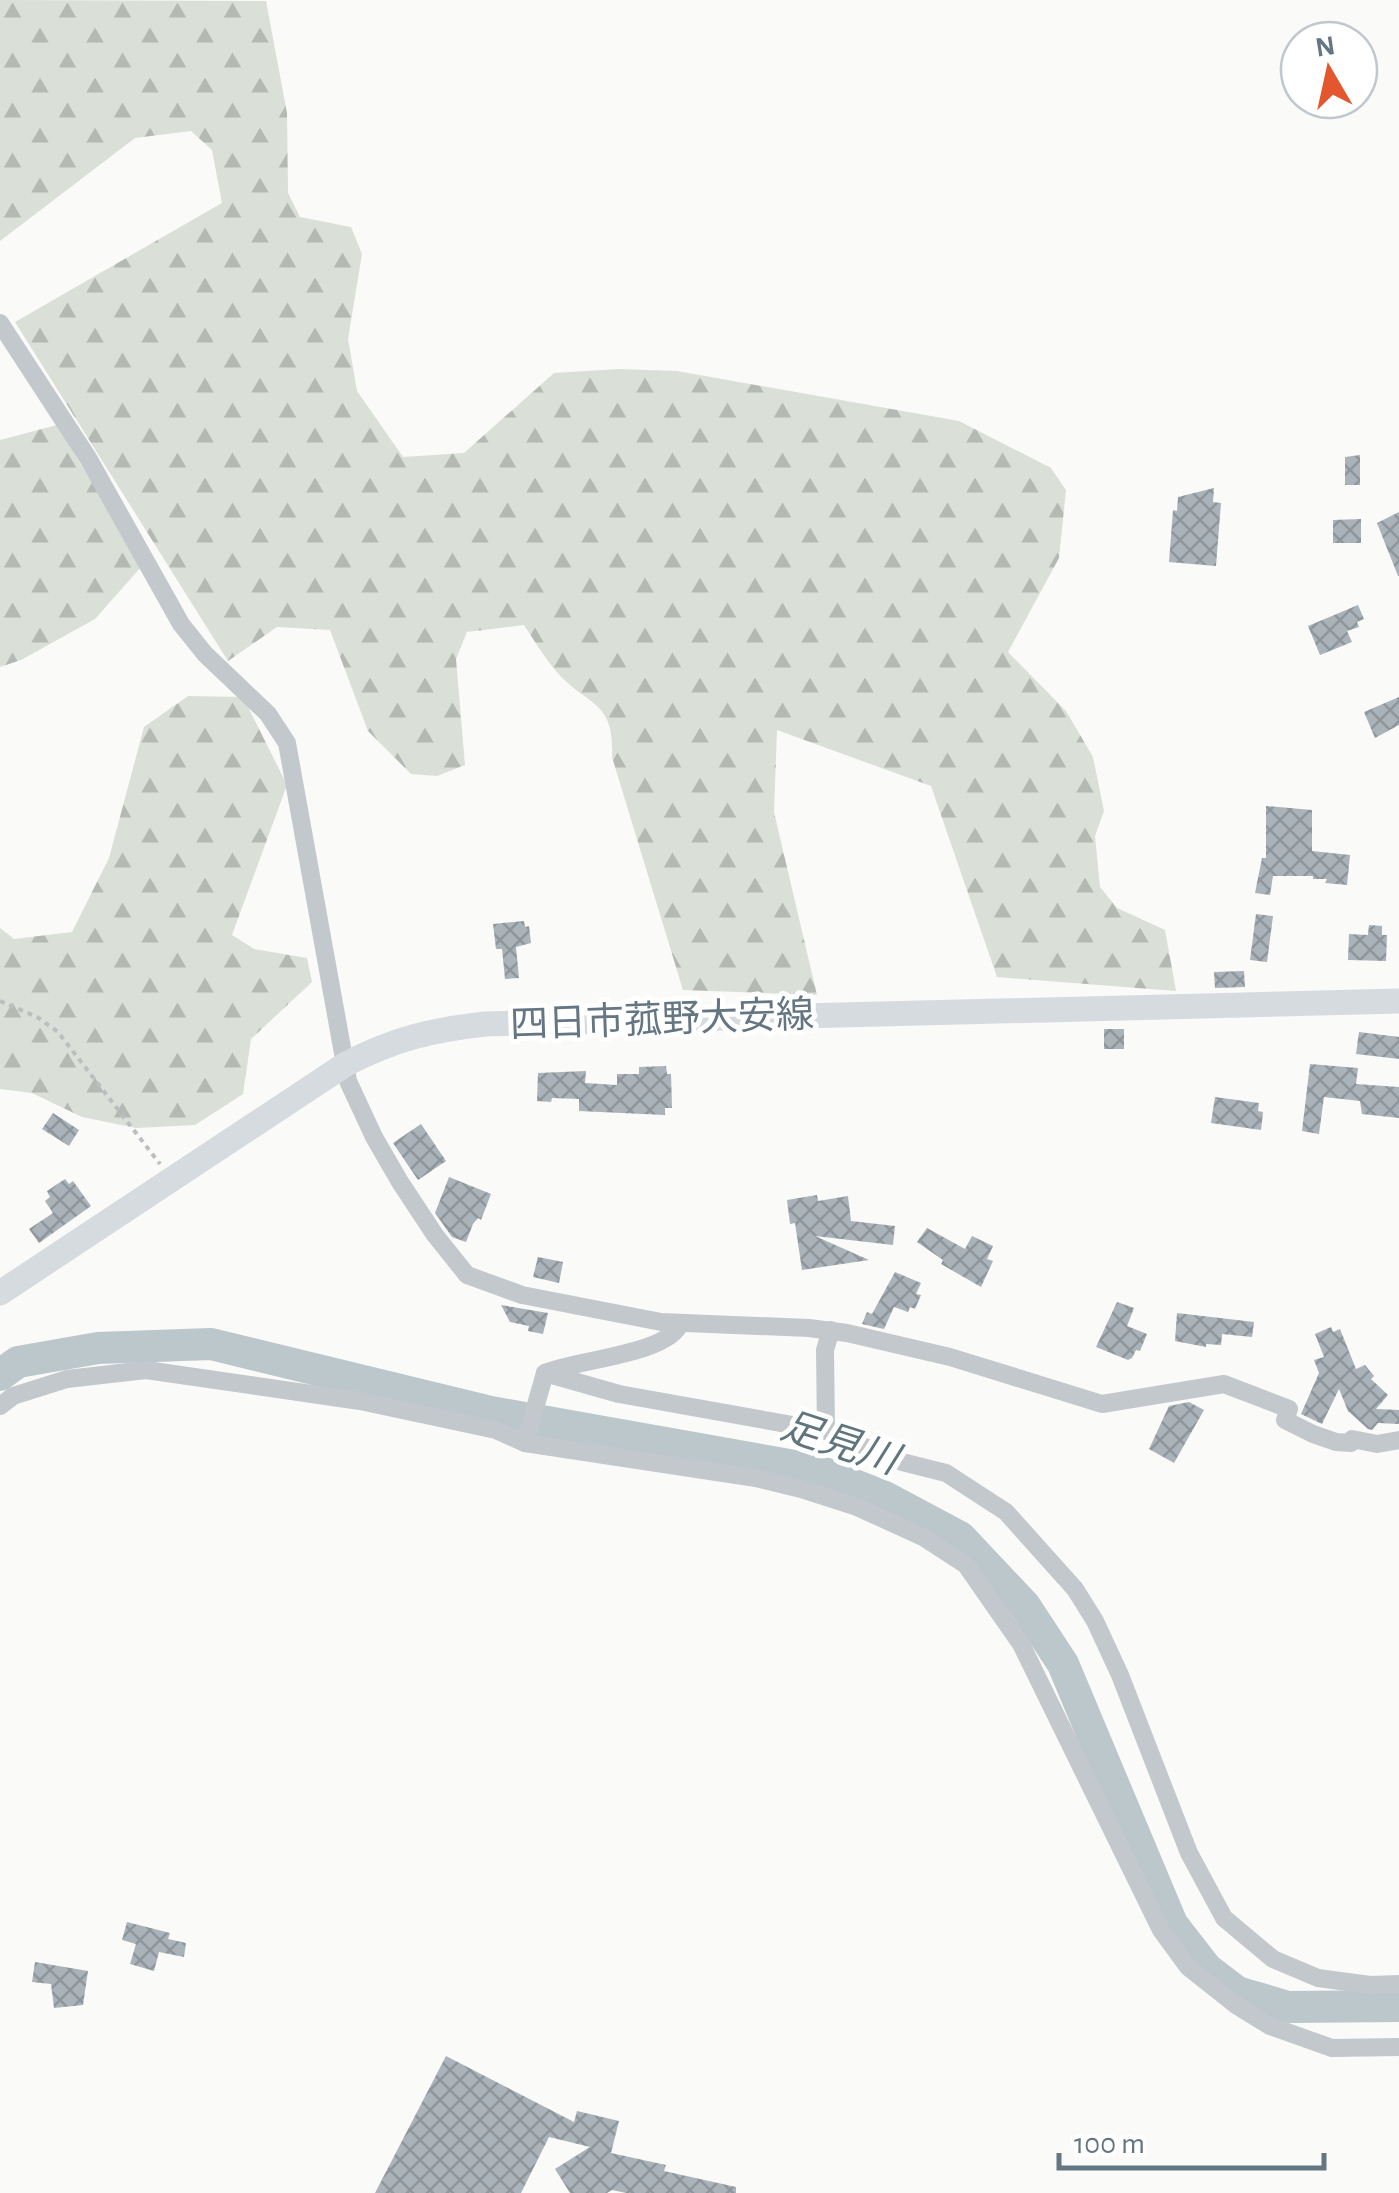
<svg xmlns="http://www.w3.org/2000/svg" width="1399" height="2193" font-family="'Alegreya Sans','Noto Sans JP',sans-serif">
  <defs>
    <pattern id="forest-firs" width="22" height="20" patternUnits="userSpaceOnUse" patternTransform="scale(2.5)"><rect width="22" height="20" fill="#dadfd7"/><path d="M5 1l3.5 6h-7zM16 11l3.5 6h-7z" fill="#b4b9b4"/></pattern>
    <pattern id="building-cross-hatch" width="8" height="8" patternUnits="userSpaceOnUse" patternTransform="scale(2.5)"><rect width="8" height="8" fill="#aab3b9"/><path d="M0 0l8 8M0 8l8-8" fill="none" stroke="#8e969c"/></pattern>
  </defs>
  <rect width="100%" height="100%" fill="#fafaf8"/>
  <g fill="url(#forest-firs)">
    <path d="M0,0l266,1 21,112 1,80 12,24 51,10 11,27 -14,85 9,52 46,66 61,-4 90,-80 64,-4 59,2 282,50 92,47 15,22 -7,68 -51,94 58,59 27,46 11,54 -9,25 5,51 17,21 48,22 11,61 -179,-14 -66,-191 -154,-56 -3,82 43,183 -134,-5 -71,-233c3,-58 -25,-50 -56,-86 -12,-14 -22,-31 -32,-46l-57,7 -11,27 9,106 -28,11 -26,-2 -43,-43 -38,-101 -53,-3 -49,34 -213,-339 207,-119 -10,-53 -21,-19 -56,7 -135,103z"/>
    <polygon points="57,425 142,566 95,619 21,660 0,667 0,440"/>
    <polygon points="188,696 243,697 287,785 232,935 254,949 307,958 312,982 251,1039 243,1094 195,1125 136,1128 82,1117 32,1093 0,1089 0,928 14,939 72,932 109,858 144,727"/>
  </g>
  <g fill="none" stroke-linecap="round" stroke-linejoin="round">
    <polyline stroke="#bbc7cb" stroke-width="32" points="0,1375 18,1362 98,1348 211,1344 491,1412 817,1470 885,1497 960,1537 1025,1606 1063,1664 1172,1924 1207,1969 1237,1992 1288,2007 1399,2006"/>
  </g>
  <g fill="url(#building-cross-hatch)">
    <polygon points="1360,455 1360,485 1345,485 1345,457"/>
    <polygon points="1214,488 1213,502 1221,503 1216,566 1169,562 1173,510 1177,511 1178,497"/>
    <polygon points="1399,512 1399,576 1398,576 1377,523"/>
    <polygon points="1361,519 1361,543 1333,543 1333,520"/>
    <polygon points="1358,605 1364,619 1357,622 1359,627 1347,631 1352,642 1320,655 1308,626"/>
    <polygon points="1399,697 1399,725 1375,738 1364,712"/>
    <polygon points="1266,806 1312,810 1312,851 1350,855 1347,885 1325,883 1327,879 1313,879 1313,876 1273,876 1270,895 1255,893 1262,858 1266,858"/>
    <polygon points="1256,914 1273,916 1267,962 1250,960"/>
    <polygon points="524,921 525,927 529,926 531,943 516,947 519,978 505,979 502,949 496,949 493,924"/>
    <polygon points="1369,925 1382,926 1382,935 1387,935 1386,961 1348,960 1349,934 1368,935"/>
    <polygon points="1244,971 1245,987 1215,988 1214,972"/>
    <rect x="1104" y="1029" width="20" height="20"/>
    <polygon points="1359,1032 1399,1037 1399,1059 1356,1054"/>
    <polygon points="1310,1064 1358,1068 1356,1084 1399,1087 1399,1118 1362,1114 1360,1101 1324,1097 1319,1134 1302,1131"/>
    <polygon points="666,1066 667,1074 671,1074 672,1108 665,1108 665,1115 579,1111 579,1099 552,1098 551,1102 537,1101 538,1073 586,1071 585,1083 617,1085 617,1074 639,1074 639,1067"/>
    <polygon points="1215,1097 1259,1103 1258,1111 1263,1112 1261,1130 1211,1123"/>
    <polygon points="53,1113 79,1130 69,1146 42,1129"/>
    <polygon points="421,1124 446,1161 418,1180 393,1143"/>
    <polygon points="449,1177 491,1194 481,1220 478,1218 473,1224 466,1242 452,1237 435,1213"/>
    <polygon points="65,1179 69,1184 73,1181 91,1206 39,1243 29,1229 53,1213 45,1201 50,1197 47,1191"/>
    <polygon points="817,1195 818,1201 848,1196 851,1221 895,1226 893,1245 815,1236 869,1260 802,1270 795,1223 790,1224 787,1200"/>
    <polygon points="927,1228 965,1249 972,1236 993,1246 987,1259 993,1261 981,1287 941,1264 943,1260 917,1242"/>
    <polygon points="538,1257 563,1262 559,1283 533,1277"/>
    <polygon points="895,1272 921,1283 916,1294 921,1295 915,1309 910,1307 908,1312 894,1307 884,1329 862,1324 867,1312 872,1314"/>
    <polygon points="1117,1302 1134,1308 1127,1326 1147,1334 1140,1351 1136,1350 1132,1358 1128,1360 1096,1347"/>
    <polygon points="501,1305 548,1313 543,1334 528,1331 529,1326 510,1322"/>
    <polygon points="1177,1313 1254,1322 1252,1337 1222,1334 1221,1345 1206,1344 1206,1347 1175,1341"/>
    <polygon points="1331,1327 1333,1332 1340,1329 1356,1369 1365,1365 1374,1376 1371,1379 1388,1395 1376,1409 1399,1410 1399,1424 1378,1423 1372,1430 1368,1429 1348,1411 1339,1389 1322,1424 1301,1414 1319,1373 1314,1360 1324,1357 1315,1334"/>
    <polygon points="1189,1402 1204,1410 1174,1463 1149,1449 1169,1406"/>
    <polygon points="127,1922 170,1933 168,1939 186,1943 184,1957 159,1952 154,1971 130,1964 136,1944 122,1940"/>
    <polygon points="35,1962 88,1971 83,2005 54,2008 51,1984 32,1982"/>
    <polygon points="446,2056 574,2122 577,2111 619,2121 611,2153 666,2165 664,2171 736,2187 736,2193 626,2193 612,2190 607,2193 570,2193 555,2169 590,2147 549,2137 521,2193 375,2193"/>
  </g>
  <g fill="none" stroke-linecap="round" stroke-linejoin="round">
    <polyline stroke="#bbbfc2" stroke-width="4" stroke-dasharray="5 5" stroke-linecap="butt" points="0,1001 37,1017 58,1032 160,1164"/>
    <g stroke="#c3c8cc" stroke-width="18">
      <polyline points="0,323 88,458 181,624 205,654 268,714 287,743 348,1081 374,1137 400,1182 435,1235 467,1275 522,1295 661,1322 809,1328 847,1333 950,1357 1102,1404 1224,1384 1289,1409 1285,1420 1313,1434 1336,1442 1351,1443 1352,1439 1377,1444 1399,1440"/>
      <polyline points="545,1373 619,1394 826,1431 902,1462 946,1473 1006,1512 1075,1589 1095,1621 1120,1675 1189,1853 1224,1918 1273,1959 1318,1978 1370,1985 1399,1984"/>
      <path d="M545,1373c30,-13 123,-19 135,-49"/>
      <polyline points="0,1406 13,1396 67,1379 146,1370 360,1401 496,1430 525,1443 756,1478 801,1489 857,1507 923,1537 966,1565 1021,1644 1161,1930 1188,1967 1236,2005 1270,2026 1332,2048 1399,2047"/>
      <polyline points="826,1431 825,1350 831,1330"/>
      <polyline points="525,1443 545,1373"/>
    </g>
    <path stroke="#d6dbdf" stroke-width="25" d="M0,1293l346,-229c48,-25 85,-34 139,-40l914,-23"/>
  </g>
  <g text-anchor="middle" stroke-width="10" stroke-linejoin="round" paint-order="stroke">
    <g font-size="38" fill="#657683" stroke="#fff">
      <text transform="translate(662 1019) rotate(-2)" y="13">四日市菰野大安線</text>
    </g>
    <g font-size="40" font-style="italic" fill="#60757c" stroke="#fff">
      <text transform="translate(840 1442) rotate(18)" y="14">足見川</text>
    </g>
  </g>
  <g transform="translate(1329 70) rotate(351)"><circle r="48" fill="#ffffff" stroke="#c1c8cd" stroke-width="2.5"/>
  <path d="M0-8L18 38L0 25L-18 38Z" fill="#e4572e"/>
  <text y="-15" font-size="28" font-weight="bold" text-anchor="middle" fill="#657683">N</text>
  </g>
  <path d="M1059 2153v15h265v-15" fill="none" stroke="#657683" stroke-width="5"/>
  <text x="1074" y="2153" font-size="30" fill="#657683" stroke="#ffffff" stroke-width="8" paint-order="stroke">100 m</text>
</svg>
